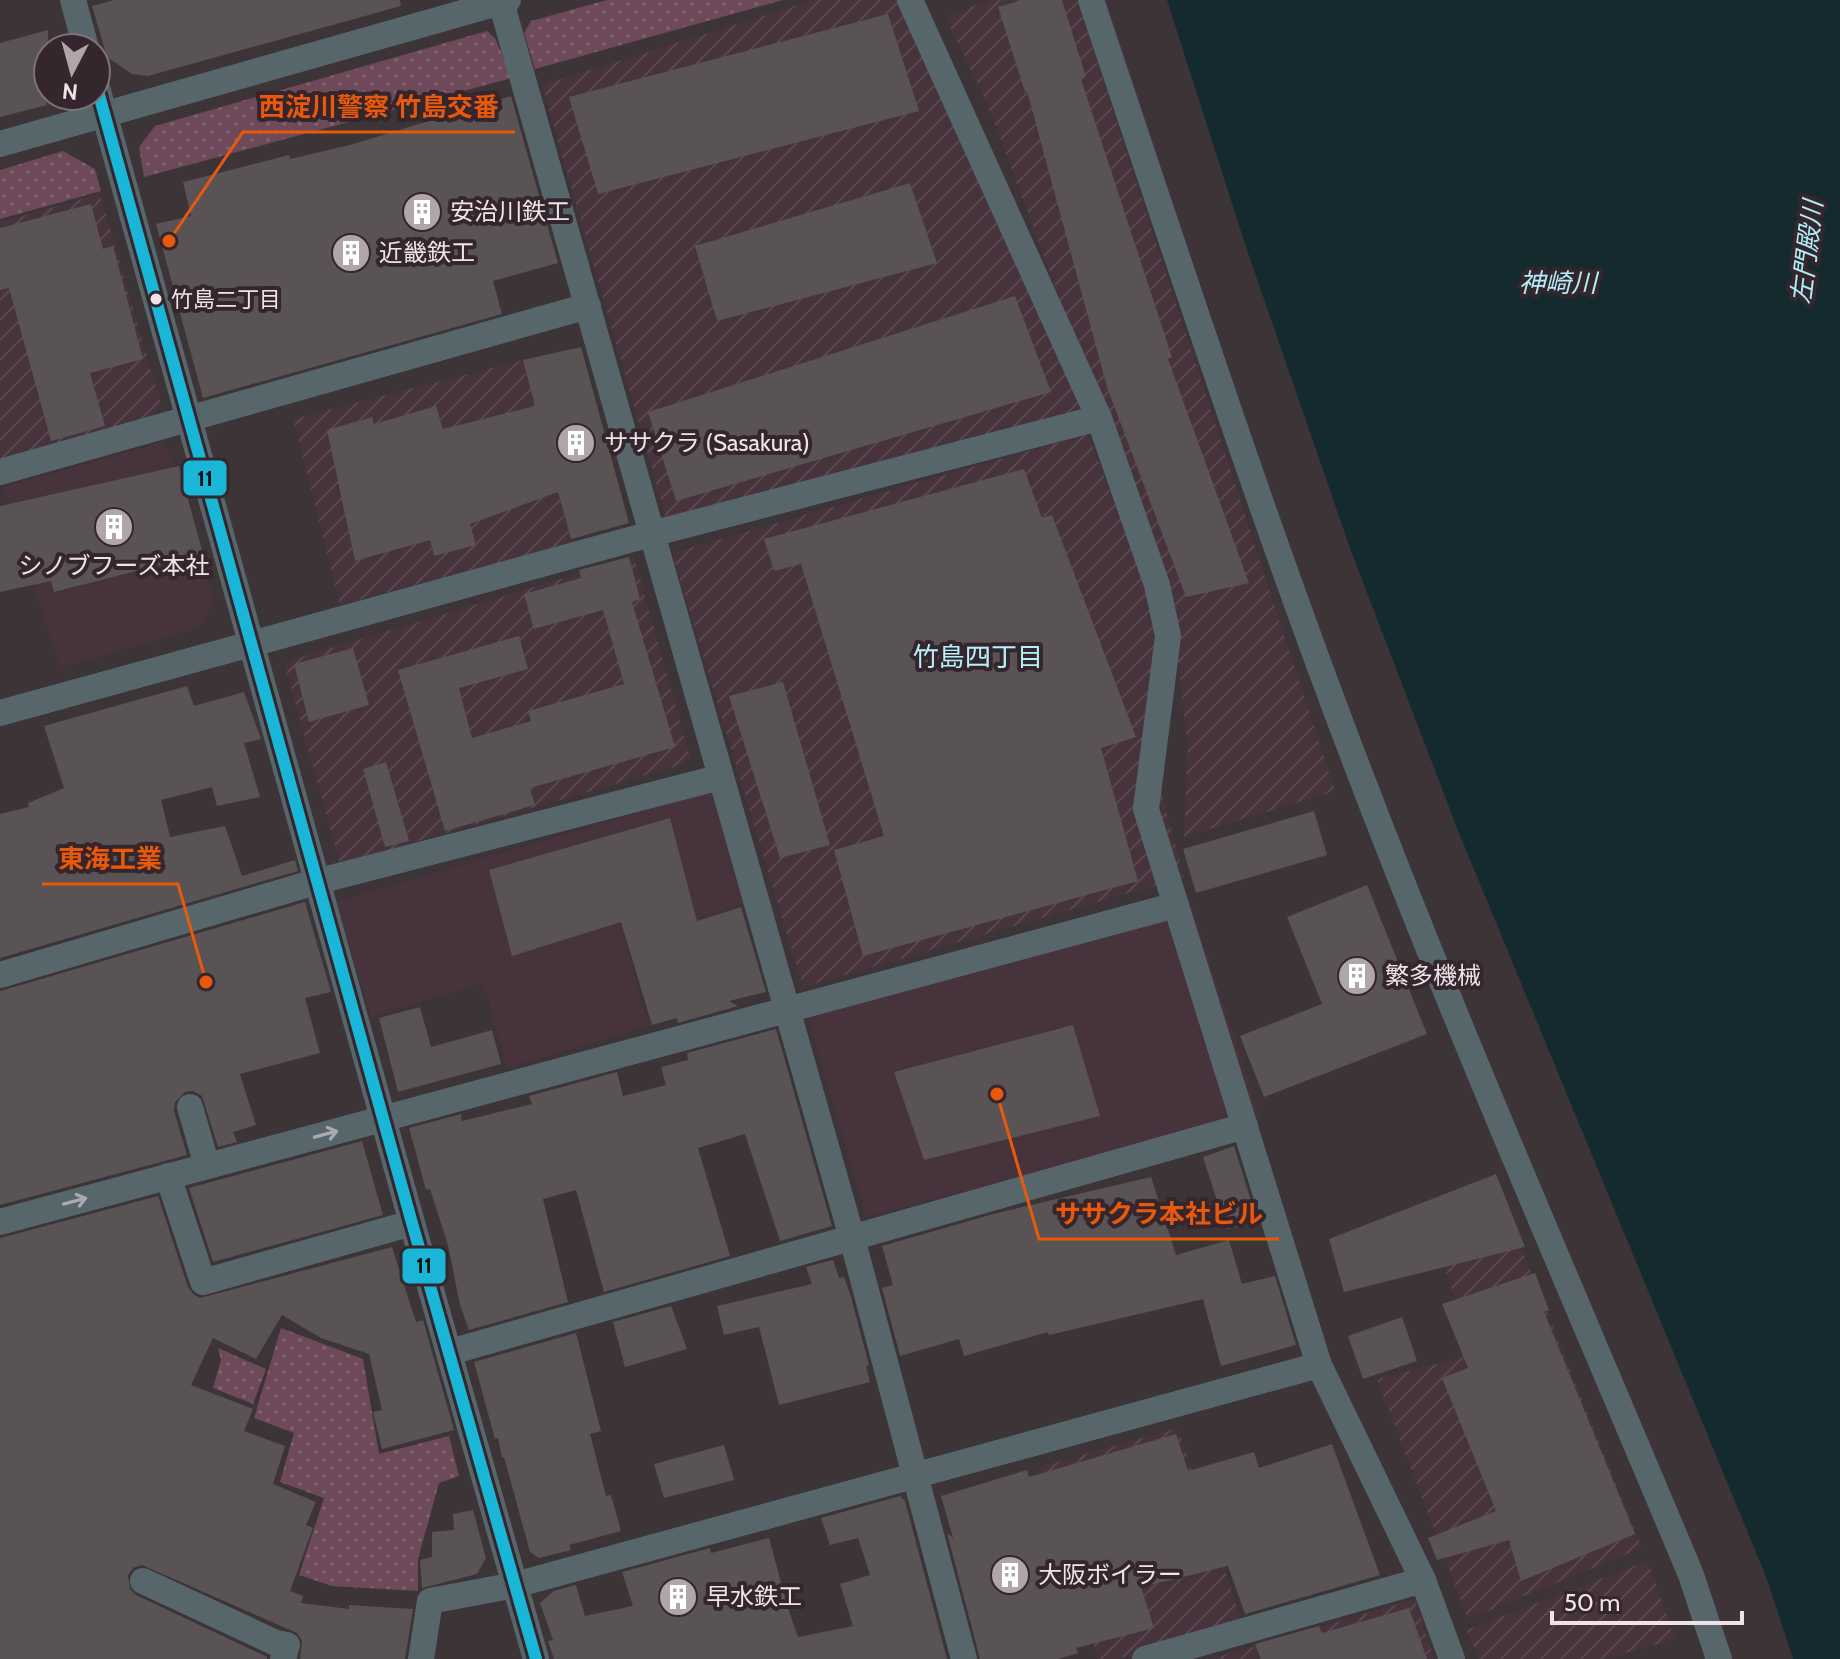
<svg xmlns="http://www.w3.org/2000/svg" width="1840" height="1659" font-family="Cabin,'Noto Sans JP',sans-serif">
  <defs>
    <pattern id="industrial-furrows" width="10" height="10" patternUnits="userSpaceOnUse" patternTransform="scale(2)"><rect width="10" height="10" fill="#46333c"/><path d="M-1 1l2-2M0 10L10 0M9 11l2-2" fill="none" stroke="#58474f"/></pattern>
    <pattern id="green-dots" width="8" height="8" patternUnits="userSpaceOnUse" patternTransform="scale(2)"><rect width="8" height="8" fill="#6e495a"/><path d="M2 2h.1M6 6h.1" fill="none" stroke="#836372" stroke-width="1.8" stroke-linecap="round"/></pattern>
  </defs>
  <rect width="100%" height="100%" fill="#3c3437"/>
  <g fill="#46333c">
    <polygon points="160,443 172,454 214,602 199,628 60,668 3,487"/>
    <polygon points="711,791 750,902 625,942 649,1026 506,1068 484,983 371,1017 336,902"/>
    <polygon points="1187,893 1260,1116 866,1217 804,1004"/>
  </g>
  <g fill="url(#industrial-furrows)">
    <polygon points="814,0 906,0 992,183 1082,414 669,528 542,85"/>
    <polygon points="990,0 1077,0 1335,791 1184,837 1188,746 1169,593 987,103 945,17"/>
    <polygon points="100,194 161,405 153,416 0,462 0,222"/>
    <polygon points="523,360 572,543 340,605 293,419"/>
    <polygon points="1088,434 1152,601 1162,795 1184,877 803,987 672,553"/>
    <polygon points="634,557 690,757 684,764 340,864 284,662"/>
    <polygon points="1494,1181 1642,1548 1468,1619 1377,1379 1475,1354 1424,1211"/>
    <polygon points="1178,1428 1242,1622 1117,1659 1098,1659 1039,1467"/>
    <polygon points="1648,1561 1675,1639 1605,1659 1479,1659 1466,1630"/>
    <polygon points="1415,1599 1434,1659 1211,1659"/>
  </g>
  <g fill="url(#green-dots)">
    <polygon points="607,0 783,0 535,69 524,33 531,21"/>
    <polygon points="487,31 495,38 512,78 144,177 139,147 155,126"/>
    <polygon points="63,151 95,169 101,191 0,219 0,170"/>
    <polygon points="281,1328 363,1359 379,1454 449,1436 459,1476 439,1483 418,1559 418,1591 332,1586 299,1575 324,1498 280,1482 294,1433 254,1418"/>
    <polygon points="218,1348 266,1369 253,1404 213,1388 221,1360"/>
  </g>
  <polygon fill="#142a2e" points="1167,0 1840,0 1840,1659 1793,1659 1767,1579 1457,828 1350,548 1246,247"/>
  <g fill="#595355">
    <polygon points="114,0 400,0 401,6 148,76 132,74 107,57 92,6"/>
    <polygon points="1022,0 1062,0 1086,77 1081,79 1172,357 1168,359 1249,583 1186,597 1107,387 1027,91 1025,92 998,7"/>
    <polygon points="888,14 919,111 598,194 569,97"/>
    <polygon points="48,30 48,59 36,63 47,105 0,117 0,43"/>
    <polygon points="511,96 558,263 493,281 502,314 203,398 156,224 191,216 183,182 289,155 290,159 350,145"/>
    <polygon points="910,183 937,263 717,321 695,246"/>
    <polygon points="91,204 103,249 113,246 143,359 90,373 105,426 51,441 9,288 0,290 0,228"/>
    <polygon points="1015,296 1051,392 676,501 648,412"/>
    <polygon points="581,347 629,523 571,539 558,492 470,524 476,545 434,556 430,540 355,561 327,430 372,417 374,424 436,406 443,429 535,406 523,360"/>
    <polygon points="179,466 203,554 54,592 51,581 0,592 0,506"/>
    <polygon points="1024,469 1042,518 1052,515 1136,737 1101,748 1138,881 863,956 834,850 884,836 801,564 774,571 764,539"/>
    <polygon points="629,557 640,599 632,602 675,747 530,788 535,805 445,831 398,670 519,636 528,669 459,688 472,738 531,721 528,711 624,684 603,610 534,629 524,594 581,578 579,570"/>
    <polygon points="353,648 369,705 309,722 294,664"/>
    <polygon points="783,682 830,845 780,858 729,696"/>
    <polygon points="187,686 194,706 244,692 261,739 244,743 260,797 217,806 212,787 161,800 170,837 225,826 242,876 295,860 298,871 0,958 0,814 29,807 28,803 64,788 44,726"/>
    <polygon points="386,762 409,841 385,847 363,769"/>
    <polygon points="1314,811 1327,855 1196,893 1183,849"/>
    <polygon points="670,818 697,921 741,907 766,992 729,1001 738,1006 678,1023 677,1018 652,1025 621,922 512,956 489,870"/>
    <polygon points="1367,885 1427,1034 1264,1097 1240,1036 1322,1004 1287,917"/>
    <polygon points="305,902 331,992 305,998 320,1053 240,1074 256,1125 233,1132 237,1142 218,1147 202,1096 193,1091 185,1092 175,1102 174,1111 187,1155 0,1205 0,991"/>
    <polygon points="420,1007 431,1047 492,1030 501,1064 398,1092 379,1018"/>
    <polygon points="1073,1025 1100,1116 924,1160 894,1072"/>
    <polygon points="776,1029 832,1226 780,1241 745,1134 698,1148 730,1256 604,1292 576,1190 543,1199 568,1302 469,1330 460,1305 448,1245 430,1189 426,1190 409,1128 461,1114 462,1121 532,1104 529,1096 617,1072 623,1096 666,1085 661,1067 688,1060 687,1053"/>
    <polygon points="362,1141 383,1215 213,1262 189,1188"/>
    <polygon points="1234,1146 1258,1223 1226,1229 1203,1157"/>
    <polygon points="1496,1174 1525,1247 1344,1292 1329,1239"/>
    <polygon points="1151,1177 1176,1255 1229,1240 1242,1284 1275,1276 1296,1345 1221,1366 1203,1299 1049,1335 1048,1332 964,1356 959,1339 900,1356 882,1288 893,1285 882,1246 993,1214"/>
    <polygon points="158,1196 188,1287 193,1294 200,1298 392,1247 416,1322 423,1320 454,1430 382,1449 373,1412 382,1410 369,1354 321,1338 282,1315 256,1359 213,1338 191,1385 253,1409 244,1431 285,1446 273,1484 316,1502 306,1525 313,1528 290,1591 303,1596 301,1603 349,1609 349,1605 413,1609 405,1659 300,1659 302,1641 297,1633 142,1565 133,1568 128,1575 130,1589 136,1595 267,1657 267,1659 0,1659 0,1238"/>
    <polygon points="833,1260 839,1278 844,1277 851,1297 869,1365 866,1366 870,1382 779,1405 759,1327 724,1335 717,1306 812,1284 806,1267"/>
    <polygon points="1535,1273 1549,1310 1544,1312 1635,1534 1521,1581 1509,1540 1437,1560 1428,1538 1496,1511 1442,1378 1468,1368 1442,1304"/>
    <polygon points="671,1306 687,1349 625,1367 613,1322"/>
    <polygon points="1402,1317 1417,1361 1363,1379 1348,1336"/>
    <polygon points="576,1333 601,1431 590,1434 606,1496 611,1495 621,1531 569,1545 571,1550 539,1558 530,1552 504,1457 502,1458 498,1438 495,1439 474,1362"/>
    <polygon points="1176,1434 1188,1471 1254,1452 1259,1468 1332,1444 1380,1575 1245,1614 1228,1566 1141,1587 1154,1628 1076,1648 1078,1653 1058,1659 980,1659 947,1533 953,1538 941,1496 1027,1470 1029,1477"/>
    <polygon points="724,1445 734,1480 664,1498 654,1464"/>
    <polygon points="900,1496 905,1501 947,1659 554,1659 548,1641 553,1640 540,1603 554,1591 576,1585 585,1616 633,1606 622,1572 710,1548 711,1553 769,1538 788,1608 798,1637 853,1626 840,1584 870,1575 858,1538 830,1545 821,1518"/>
    <polygon points="473,1510 486,1558 477,1574 422,1588 420,1560 432,1557 432,1532 454,1530 453,1514"/>
    <polygon points="1409,1608 1427,1659 1261,1659 1255,1644 1319,1626 1322,1633"/>
  </g>
  <g fill="none" stroke-linecap="round" stroke-linejoin="round">
    <g stroke="#56666a" stroke-width="26">
      <polyline points="73,0 86,48"/>
      <polyline points="910,0 1099,418 1157,585 1168,636 1146,809 1319,1365 1423,1580 1452,1659"/>
      <path d="M1091,0c89,265 175,531 276,792 101,263 215,522 324,783l28,84"/>
      <polyline points="501,2 852,1238 964,1659"/>
      <polyline points="96,84 412,1223 536,1659"/>
      <polyline points="0,144 508,0"/>
      <polyline points="0,472 588,306"/>
      <polyline points="0,713 651,534 1099,418"/>
      <polyline points="0,975 319,881 721,777"/>
      <polyline points="190,1107 207,1166"/>
      <polyline points="168,1176 203,1282 412,1223"/>
      <polyline points="0,1222 1176,905"/>
      <polyline points="450,1352 1245,1126"/>
      <polyline points="143,1581 276,1643 287,1645 283,1659"/>
      <polyline points="421,1659 430,1601 515,1585 1319,1365"/>
      <polyline points="1145,1659 1423,1580"/>
    </g>
    <defs>
      <polyline id="bus-1" points="96,84 412,1223 536,1659"/>
    </defs>
    <use href="#bus-1" stroke="#35262d" stroke-width="18"/>
    <use href="#bus-1" stroke="#1ab6d8" stroke-width="12"/>
  </g>
  <defs><path id="oneway-shaft" d="M-6 0H5M1.5-3L5.5 0L1.5 3" fill="none" stroke-width="1.6" stroke-linecap="round" stroke-linejoin="round" transform="scale(2)"/></defs>
  <g stroke="#aaabaf">
    <use href="#oneway-shaft" transform="translate(326 1134) rotate(-15)"/>
    <use href="#oneway-shaft" transform="translate(75 1201) rotate(-15)"/>
  </g>
  <defs>
    <symbol id="building-disc" viewBox="-11 -11 22 22"><circle r="9.5" fill="#b0a6aa" stroke="#35262d"/><path d="M-4-6H4V6H1V3H-1V6H-4ZM-2.5-4.3h1.7v1.8h-1.7ZM.8-4.3h1.7v1.8H.8ZM-2.5-1h1.7V.8h-1.7ZM.8-1h1.7V.8H.8Z" fill="#fff"/></symbol>
  </defs>
  <g fill-rule="evenodd">
    <use href="#building-disc" x="400" y="190" width="44" height="44"/>
    <use href="#building-disc" x="329" y="231" width="44" height="44"/>
    <use href="#building-disc" x="554" y="421" width="44" height="44"/>
    <use href="#building-disc" x="92" y="505" width="44" height="44"/>
    <use href="#building-disc" x="1335" y="954" width="44" height="44"/>
    <use href="#building-disc" x="988" y="1553" width="44" height="44"/>
    <use href="#building-disc" x="656" y="1575" width="44" height="44"/>
  </g>
  <circle fill="#eee4e8" stroke="#35262d" stroke-width="3" cx="156" cy="299" r="7"/>
  <g text-anchor="middle" stroke-width="8" stroke-linejoin="round" paint-order="stroke">
    <g font-size="22" fill="#eee4e8" stroke="#35262d" text-anchor="start">
      <text x="171" y="307">竹島二丁目</text>
    </g>
    <g font-size="24" fill="#eee4e8" stroke="#35262d" text-anchor="start">
      <text x="450" y="220">安治川鉄工</text>
      <text x="379" y="261">近畿鉄工</text>
      <text x="604" y="451">ササクラ (Sasakura)</text>
      <text x="114" y="574" text-anchor="middle">シノブフーズ本社</text>
      <text x="1385" y="984">繁多機械</text>
      <text x="1038" y="1583">大阪ボイラー</text>
      <text x="706" y="1605">早水鉄工</text>
    </g>
    <g font-size="26" font-style="italic" fill="#adeef9" stroke="#35262d">
      <text transform="translate(1807 252) rotate(-83)" y="9">左門殿川</text>
      <text x="1558" y="292">神崎川</text>
    </g>
    <g font-size="26" fill="#b6f0fa" stroke="#35262d">
      <text x="978" y="666">竹島四丁目</text>
    </g>
  </g>
  <path fill="none" stroke="#e8590c" stroke-width="3" d="M169 241L243 132H515M206 982L178 884H42M997 1094L1039 1239H1279"/>
  <g fill="#e8590c" stroke="#35262d" stroke-width="3">
    <circle cx="169" cy="241" r="8"/>
    <circle cx="206" cy="982" r="8"/>
    <circle cx="997" cy="1094" r="8"/>
  </g>
  <g font-size="26" text-anchor="middle" font-weight="bold" fill="#e8590c" stroke="#35262d" stroke-width="8" stroke-linejoin="round" paint-order="stroke">
    <text x="379" y="116">西淀川警察 竹島交番</text>
    <text x="110" y="868">東海工業</text>
    <text x="1159" y="1223">ササクラ本社ビル</text>
  </g>
  <g stroke="#35262d" stroke-width="3">
    <rect x="182" y="459" width="46" height="38" rx="8" fill="#1ab6d8"/>
    <rect x="401" y="1247" width="46" height="38" rx="8" fill="#1ab6d8"/>
  </g>
  <g font-size="22" text-anchor="middle" font-weight="bold" fill="#111">
    <text x="205" y="486">11</text>
    <text x="424" y="1273">11</text>
  </g>
  <g transform="translate(72 72) rotate(186)"><circle r="38" fill="#35262d" stroke="#7f7278" stroke-width="2"/>
  <path d="M0-6L14 30L0 20L-14 30Z" fill="#b0a6aa"/>
  <text y="-12" font-size="22" font-weight="bold" text-anchor="middle" fill="#eee4e8">N</text>
  </g>
  <path d="M1552 1611v12h190v-12" fill="none" stroke="#eee4e8" stroke-width="4"/>
  <text x="1564" y="1611" font-size="24" fill="#eee4e8" stroke="#35262d" stroke-width="6" paint-order="stroke">50 m</text>
</svg>
